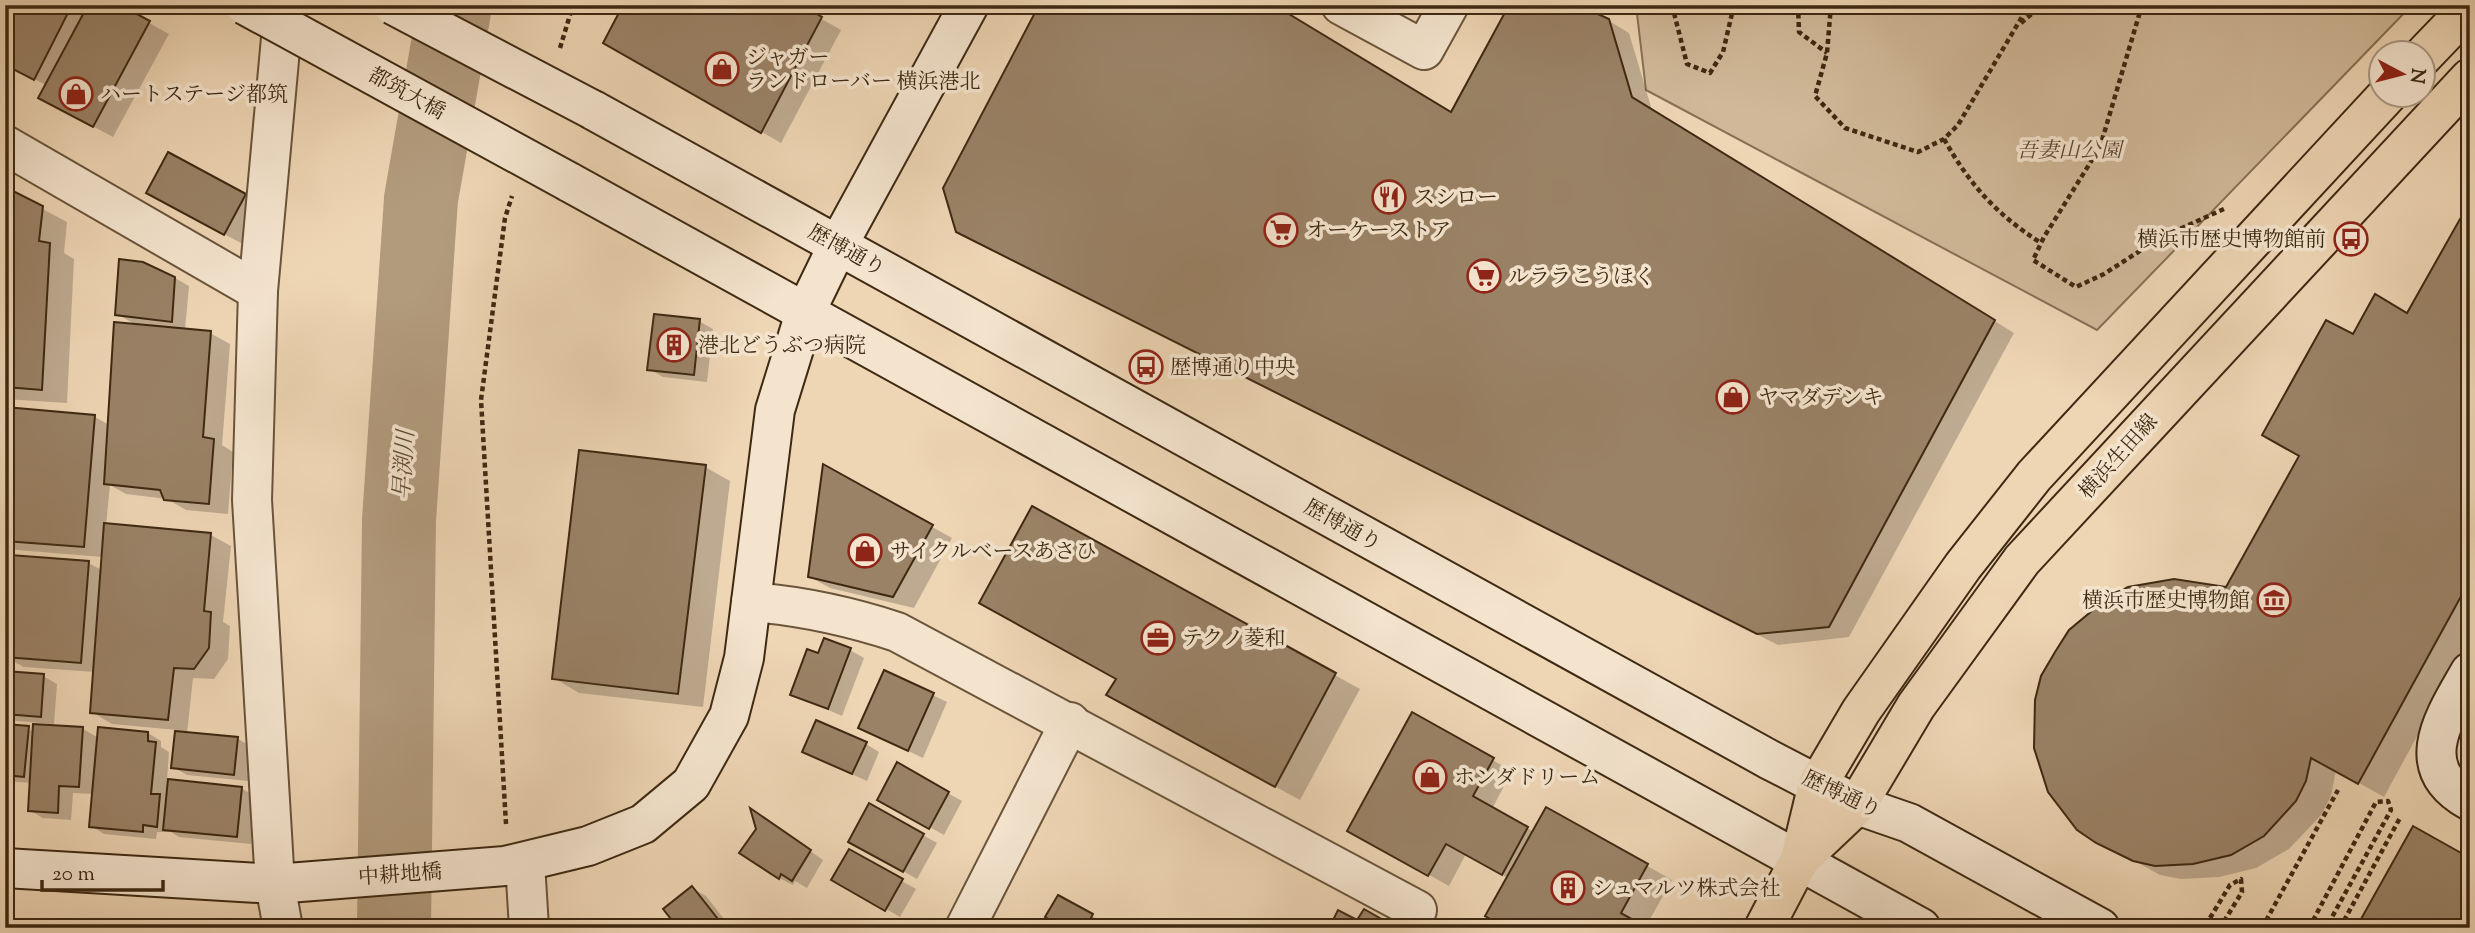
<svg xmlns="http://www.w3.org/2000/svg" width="2475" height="933" font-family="'Sorts Mill Goudy','Noto Serif JP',serif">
  <rect width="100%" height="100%" fill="#eed5b4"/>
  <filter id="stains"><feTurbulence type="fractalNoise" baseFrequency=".00286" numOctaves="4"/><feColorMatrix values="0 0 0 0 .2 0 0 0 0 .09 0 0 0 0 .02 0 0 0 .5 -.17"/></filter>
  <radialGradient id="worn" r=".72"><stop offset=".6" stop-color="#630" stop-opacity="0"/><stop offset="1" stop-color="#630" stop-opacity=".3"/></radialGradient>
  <polygon fill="#d0b898" stroke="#877055" stroke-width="2" points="1636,5 2412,5 2097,330 1646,90"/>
  <g fill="#0003">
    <polygon points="5,5 117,5 169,34 113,137 60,109 46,85 5,64"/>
    <polygon points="797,5 841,30 781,143 605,42"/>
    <polygon points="1609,21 1629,33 1652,110 2014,333 1849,637 1778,645 978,243 1452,114"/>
    <polygon points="5,189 67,222 64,253 74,259 67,403 5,399"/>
    <polygon points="245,195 276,213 256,251 179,210"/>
    <polygon points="2470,226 2470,639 2384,797 2336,770 2331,796 2321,815 2289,849 2256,868 2219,877 2181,879 2160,875 2104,844 2036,748 2034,721 2043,677 2226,589 2302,456 2354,337 2408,315"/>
    <polygon points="175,278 189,286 185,330 210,333 230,344 222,445 233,452 228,514 186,510 167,499 126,494 110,485 106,525 211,535 231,546 223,622 230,626 228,659 214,679 193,678 187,734 238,739 252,747 248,781 187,775 173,767 177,730 112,724 92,712 95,672 24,667 5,657 11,557 88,563 102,570 103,557 5,549 5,409 95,417 109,425 138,326 117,314"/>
    <polygon points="699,321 713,329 707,382 663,377 649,369"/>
    <polygon points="705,467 730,481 703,707 579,693 554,678"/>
    <polygon points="825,467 952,538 914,608 830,588 810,577"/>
    <polygon points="1033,509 1360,689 1300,800 1133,709"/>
    <polygon points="850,650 864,658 842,716 792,694 819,655"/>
    <polygon points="885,672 947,702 923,758 860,728"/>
    <polygon points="5,673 43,676 57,684 54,724 5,720"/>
    <polygon points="1413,715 1512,771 1492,809 1534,832 1547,809 1672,880 1645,928 1508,878 1466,854 1449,886 1349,830"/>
    <polygon points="5,726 34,731 35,726 83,729 97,737 148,733 161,741 161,747 169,752 167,780 241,788 255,796 251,844 179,837 171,832 157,832 156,839 104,834 91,826 94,794 73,793 71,820 43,818 29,810 31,783 5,781"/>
    <polygon points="866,744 879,752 867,781 818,759"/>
    <polygon points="898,765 962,801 944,835 879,799"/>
    <polygon points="870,805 937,843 917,879 850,841"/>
    <polygon points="764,818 823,860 807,888 795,881 793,885 779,878"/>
    <polygon points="849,851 916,889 900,917 834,879"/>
    <polygon points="692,888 706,896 731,928 680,928"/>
    <polygon points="1058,897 1099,920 1094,928 1060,928"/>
    <polygon points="1364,912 1393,928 1331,928 1358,923"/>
  </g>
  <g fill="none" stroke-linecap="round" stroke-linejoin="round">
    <polyline stroke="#b29b7d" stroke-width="74" points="394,928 399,520 421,199 455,5"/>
  </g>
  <g fill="#9a8266" stroke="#3e2912" stroke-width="2">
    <polygon points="5,5 72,5 34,80 5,65"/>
    <polygon points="88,5 120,5 150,21 93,127 38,98"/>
    <polygon points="623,5 801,5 822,17 761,133 603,43"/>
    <polygon points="1039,5 1274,5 1451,112 1509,5 1578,5 1609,19 1632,97 1995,320 1829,627 1757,634 956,232 943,188"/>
    <polygon points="168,152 246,194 224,235 146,193"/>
    <polygon points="5,187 43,206 39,241 50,243 42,390 5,387"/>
    <polygon points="2460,219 2470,224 2470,580 2358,784 2311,758 2306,781 2296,801 2264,836 2231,855 2193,864 2155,866 2133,861 2096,843 2077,830 2048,792 2034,748 2035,700 2041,676 2055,652 2069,630 2105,600 2128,587 2174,579 2226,587 2299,456 2262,435 2326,320 2353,334 2375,294 2407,313"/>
    <polygon points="119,259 143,262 175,277 172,322 115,315"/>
    <polygon points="654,314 700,319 694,375 647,370"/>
    <polygon points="114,322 211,331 203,437 214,439 209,504 164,500 160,490 104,484"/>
    <polygon points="5,407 95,415 84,547 5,541"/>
    <polygon points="579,450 706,465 678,694 552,679"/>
    <polygon points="823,464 933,525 893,597 808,577"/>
    <polygon points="1032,506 1336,673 1275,787 1106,695 1116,679 979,603"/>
    <polygon points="104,523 211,533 204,611 211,612 209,648 194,669 174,668 168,720 90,713"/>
    <polygon points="10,555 89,561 81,663 5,657"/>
    <polygon points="824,638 851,648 828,709 790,695 807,649 818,653"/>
    <polygon points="884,670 934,693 908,751 858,728"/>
    <polygon points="5,671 44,674 41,717 5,714"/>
    <polygon points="1412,712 1494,758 1473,796 1528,827 1502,875 1446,844 1428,876 1347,831"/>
    <polygon points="816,720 867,742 852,774 802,752"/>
    <polygon points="5,724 29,726 24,777 5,775"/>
    <polygon points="33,724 83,727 79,787 59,786 58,813 28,811"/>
    <polygon points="98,727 148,732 148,741 156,742 151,794 160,794 157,827 143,825 143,832 89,827"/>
    <polygon points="175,731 238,737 234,775 171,768"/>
    <polygon points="897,762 949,792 929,829 877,800"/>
    <polygon points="168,779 242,787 237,837 163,830"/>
    <polygon points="869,803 924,834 903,872 848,842"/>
    <polygon points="1546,807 1648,864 1621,913 1648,928 1506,928 1485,916"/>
    <polygon points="750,808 811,850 792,881 781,874 779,879 739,853 756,829"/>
    <polygon points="2413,826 2470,858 2470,928 2356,928"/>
    <polygon points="849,849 903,879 885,911 831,880"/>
    <polygon points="692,886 725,928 678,928 663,909"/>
    <polygon points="1058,895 1093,914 1086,928 1058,928 1059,925 1045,917"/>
    <polygon points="1364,909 1383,920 1379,928 1329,928 1338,910 1357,920"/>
    <polygon points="213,923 257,927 256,928 213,928"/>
  </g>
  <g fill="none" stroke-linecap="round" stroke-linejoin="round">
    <defs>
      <g id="street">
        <polyline points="1341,5 1424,50 1449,5"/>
        <polyline points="5,145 258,291"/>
        <path d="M751,602c52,4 97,14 146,30l520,278 -9,18"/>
        <polyline points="525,863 529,928"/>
        <polyline points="283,928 275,884 252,500 258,291 284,5"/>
        <polyline points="965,928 1070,722"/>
      </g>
      <g id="secondary">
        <polyline points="593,110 1770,760 1857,805 1909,823 2100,928"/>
        <polyline points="569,182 1921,928"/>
        <path d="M2470,672c-25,44 -61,95 0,129"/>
        <polyline points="5,868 275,884 505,866 588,846 643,824 691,784 729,716 744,658 775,410 805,313 838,245 969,5"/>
      </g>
      <g id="primary">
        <polyline points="2422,57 2470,7"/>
        <polyline points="1800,859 1857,805 1916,706 2022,560 2470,78"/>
        <polyline points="1764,928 1800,859 1818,784 1861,711 1963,566 2034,476 2388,94"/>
      </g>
    </defs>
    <use href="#street" stroke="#6a543a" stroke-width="42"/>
    <use href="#secondary" stroke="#3e2912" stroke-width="42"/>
    <use href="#primary" stroke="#3e2912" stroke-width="42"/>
    <g stroke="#3e2912" stroke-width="4.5" stroke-dasharray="5 3.5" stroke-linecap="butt">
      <polyline points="1672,5 1687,64 1710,73 1723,52 1734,5"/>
      <polyline points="1798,5 1799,32 1827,53"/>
      <polyline points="1831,5 1827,53 1815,96 1845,128 1918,152 1944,139 1958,125 2029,5"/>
      <polyline points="2142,5 2100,147 2044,237 2033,260 2076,287 2104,274 2160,238 2226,208"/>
      <polyline points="2021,23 2042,5"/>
      <polyline points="560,48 573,5"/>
      <path d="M1944,139c26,46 52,75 97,104"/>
      <polyline points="506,824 481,400 505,218 512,196"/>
      <polyline points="2210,918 2230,885 2241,879 2242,892 2220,928"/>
      <polyline points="2262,928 2338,790"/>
      <polyline points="2309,928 2376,802 2388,801 2391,810 2326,928"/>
      <polyline points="2340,928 2401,816"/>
    </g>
    <use href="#street" stroke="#f4e4ce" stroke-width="38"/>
    <use href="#secondary" stroke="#f4e4ce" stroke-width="38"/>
    <use href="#primary" stroke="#eed5b4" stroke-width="38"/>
    <defs>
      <polyline id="rail" points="2452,5 2470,16"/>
    </defs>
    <use href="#rail" stroke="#3e2912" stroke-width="8"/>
    <use href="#rail" stroke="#f4e4ce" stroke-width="5" stroke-dasharray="16" stroke-linecap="butt"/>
    <defs>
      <g id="secondary-bridge">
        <polyline points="245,5 569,182"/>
        <polyline points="393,5 593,110"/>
      </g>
    </defs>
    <use href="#secondary-bridge" stroke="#3e2912" stroke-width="42" stroke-linecap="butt"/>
    <use href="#secondary-bridge" stroke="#f4e4ce" stroke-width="38"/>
  </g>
  <defs>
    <symbol id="shop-ring" viewBox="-11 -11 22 22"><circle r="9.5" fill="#f4e4ce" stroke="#8f2418" stroke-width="1.5"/><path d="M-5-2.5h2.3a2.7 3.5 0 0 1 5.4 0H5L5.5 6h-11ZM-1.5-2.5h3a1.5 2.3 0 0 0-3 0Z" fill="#8f2418"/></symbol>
    <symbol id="restaurant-ring" viewBox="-11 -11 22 22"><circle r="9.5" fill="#f4e4ce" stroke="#8f2418" stroke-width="1.5"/><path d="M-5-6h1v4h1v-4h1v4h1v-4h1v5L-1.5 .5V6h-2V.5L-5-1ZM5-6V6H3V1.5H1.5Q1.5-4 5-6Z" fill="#8f2418"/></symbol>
    <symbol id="supermarket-ring" viewBox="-11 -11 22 22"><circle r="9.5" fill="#f4e4ce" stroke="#8f2418" stroke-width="1.5"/><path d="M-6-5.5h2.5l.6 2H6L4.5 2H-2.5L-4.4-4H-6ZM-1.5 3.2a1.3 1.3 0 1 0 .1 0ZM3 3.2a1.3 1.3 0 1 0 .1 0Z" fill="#8f2418"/></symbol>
    <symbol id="bus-ring" viewBox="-11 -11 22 22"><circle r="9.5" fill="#f4e4ce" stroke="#8f2418" stroke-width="1.5"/><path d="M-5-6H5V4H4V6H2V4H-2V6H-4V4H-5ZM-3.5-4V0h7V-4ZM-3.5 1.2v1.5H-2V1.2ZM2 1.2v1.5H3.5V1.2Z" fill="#8f2418"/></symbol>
    <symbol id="building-ring" viewBox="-11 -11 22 22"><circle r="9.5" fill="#f4e4ce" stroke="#8f2418" stroke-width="1.5"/><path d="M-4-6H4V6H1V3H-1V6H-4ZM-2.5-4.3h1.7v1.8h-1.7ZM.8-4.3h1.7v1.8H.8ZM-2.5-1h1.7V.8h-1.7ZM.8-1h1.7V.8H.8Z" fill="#8f2418"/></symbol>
    <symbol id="museum-ring" viewBox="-11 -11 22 22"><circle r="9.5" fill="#f4e4ce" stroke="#8f2418" stroke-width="1.5"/><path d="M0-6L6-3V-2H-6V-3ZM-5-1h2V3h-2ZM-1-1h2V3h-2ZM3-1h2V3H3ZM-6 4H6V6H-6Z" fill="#8f2418"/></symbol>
    <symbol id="office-ring" viewBox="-11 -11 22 22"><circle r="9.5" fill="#f4e4ce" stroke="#8f2418" stroke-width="1.5"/><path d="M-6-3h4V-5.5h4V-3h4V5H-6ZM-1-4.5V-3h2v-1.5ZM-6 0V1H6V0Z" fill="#8f2418"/></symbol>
  </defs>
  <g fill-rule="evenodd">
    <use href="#shop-ring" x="703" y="50" width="38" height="38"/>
    <use href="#shop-ring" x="57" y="75" width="38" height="38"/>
    <use href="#restaurant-ring" x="1370" y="178" width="38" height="38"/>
    <use href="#supermarket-ring" x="1262" y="211" width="38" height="38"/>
    <use href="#bus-ring" x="2332" y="220" width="38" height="38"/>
    <use href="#supermarket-ring" x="1465" y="257" width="38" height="38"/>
    <use href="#building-ring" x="655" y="326" width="38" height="38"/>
    <use href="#bus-ring" x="1127" y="348" width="38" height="38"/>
    <use href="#shop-ring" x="1714" y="378" width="38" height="38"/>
    <use href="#shop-ring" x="846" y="532" width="38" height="38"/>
    <use href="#museum-ring" x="2255" y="581" width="38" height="38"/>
    <use href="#office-ring" x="1139" y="619" width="38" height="38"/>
    <use href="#shop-ring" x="1411" y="758" width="38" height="38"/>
    <use href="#building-ring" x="1549" y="869" width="38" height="38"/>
  </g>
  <g text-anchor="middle" stroke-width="7" stroke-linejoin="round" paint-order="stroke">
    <g font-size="21" fill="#3e2912" stroke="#f4e4ce" text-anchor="start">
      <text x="746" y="64">ジャガー<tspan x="746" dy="24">ランドローバー 横浜港北</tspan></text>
      <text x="100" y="101">ハートステージ都筑</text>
      <text x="1414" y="204">スシロー</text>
      <text x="1306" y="237">オーケーストア</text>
      <text x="2326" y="246" text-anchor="end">横浜市歴史博物館前</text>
      <text x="1508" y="283">ルララこうほく</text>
      <text x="698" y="352">港北どうぶつ病院</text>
      <text x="1170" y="374">歴博通り中央</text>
      <text x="1758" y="404">ヤマダデンキ</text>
      <text x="890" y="558">サイクルベースあさひ</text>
      <text x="2250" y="607" text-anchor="end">横浜市歴史博物館</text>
      <text x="1182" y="645">テクノ菱和</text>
      <text x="1454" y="784">ホンダドリーム</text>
      <text x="1592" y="895">シュマルツ株式会社</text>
    </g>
    <g font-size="21" fill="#3e2912" stroke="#f4e4ce">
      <text transform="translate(407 93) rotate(29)" y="7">都筑大橋</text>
      <text transform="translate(847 250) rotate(29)" y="7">歴博通り</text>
      <text transform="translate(2118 456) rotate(-48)" y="7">横浜生田線</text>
      <text transform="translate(1343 525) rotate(29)" y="7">歴博通り</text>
      <text transform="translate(1842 794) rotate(25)" y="7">歴博通り</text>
      <text transform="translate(400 874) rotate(-4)" y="7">中耕地橋</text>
    </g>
    <g font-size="21" font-style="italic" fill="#5b462d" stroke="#f4e4ce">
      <text x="2069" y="157">吾妻山公園</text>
    </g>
    <g font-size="23" font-style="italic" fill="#614b32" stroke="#f4e4ce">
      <text transform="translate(403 465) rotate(-86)" y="8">早渕川</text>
    </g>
  </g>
  <rect width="2475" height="933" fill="none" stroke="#eed5b4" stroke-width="28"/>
  <rect x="7" y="7" width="2461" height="919" fill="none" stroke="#3e2912" stroke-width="3.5"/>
  <rect x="14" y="14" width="2447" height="905" fill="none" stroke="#3e2912" stroke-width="2"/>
  <g transform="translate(2402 74) rotate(97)"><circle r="33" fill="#f4e4ce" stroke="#ab9983" stroke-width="2"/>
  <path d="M0-5L12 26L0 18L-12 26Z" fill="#8f2418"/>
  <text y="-10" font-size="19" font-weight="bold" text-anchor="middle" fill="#3e2912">N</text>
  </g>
  <path d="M42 880v10h121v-10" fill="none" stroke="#3e2912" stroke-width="3.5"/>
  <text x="52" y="880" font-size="21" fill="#3e2912" stroke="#f4e4ce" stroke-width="5" paint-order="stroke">20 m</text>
  <rect width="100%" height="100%" filter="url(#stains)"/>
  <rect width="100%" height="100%" fill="url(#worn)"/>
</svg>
